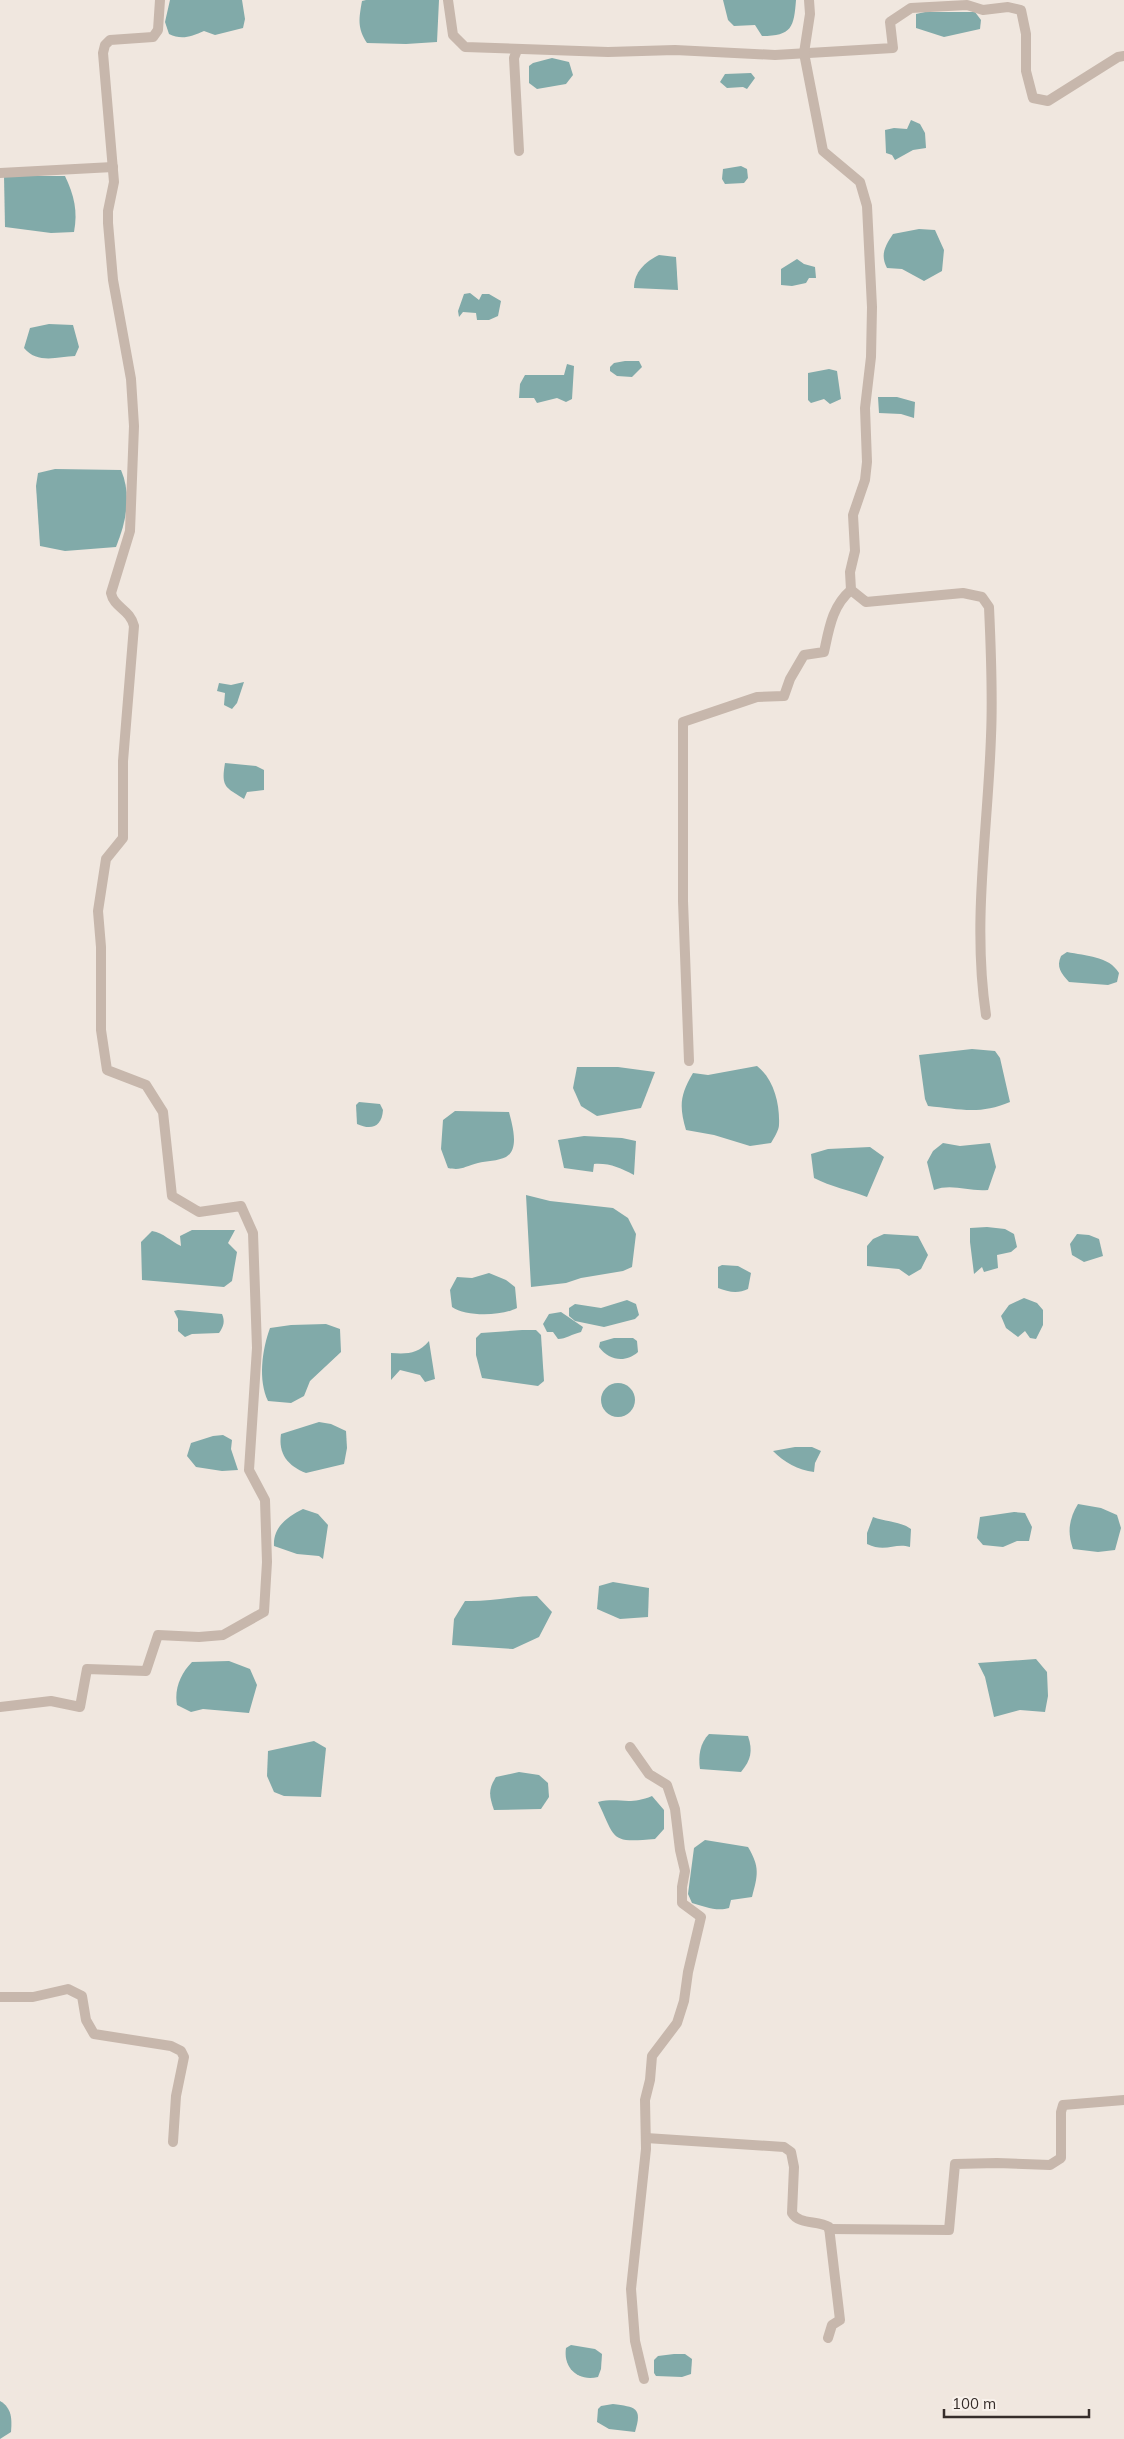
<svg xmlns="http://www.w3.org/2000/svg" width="1124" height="2439" font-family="Mulish,sans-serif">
  <rect width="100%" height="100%" fill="#f0e7df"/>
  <g fill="#81aaa9">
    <path d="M170,0h72l3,19 -2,9 -28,7 -11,-4c-13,6 -23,9 -35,3l-4,-12z"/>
    <path d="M366,0h73l-2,42 -31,2 -39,-1c-10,-15 -8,-25 -5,-42z"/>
    <path d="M723,0h73c-2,27 -4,36 -34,36l-7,-11 -21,1 -6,-6z"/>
    <polygon points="925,12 975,12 981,20 980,29 944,37 916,28 916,14"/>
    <polygon points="552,58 569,62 573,75 566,84 537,89 529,83 529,66 533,63"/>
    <polygon points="751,73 755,78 747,89 743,87 727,88 720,82 725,74"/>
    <polygon points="911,120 920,124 925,133 926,148 913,150 895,160 892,155 886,153 885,130 894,128 907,129"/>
    <polygon points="741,166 747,169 748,178 744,183 725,184 722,179 723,169"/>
    <path d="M4,176h61c9,19 13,35 9,56l-23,1 -46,-6z"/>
    <path d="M919,229l16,1 9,20 -2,21 -18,10 -22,-12 -15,-1c-7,-13 -2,-22 6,-34z"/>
    <path d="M659,255l17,2 2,33 -44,-2c0,-16 11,-26 25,-33z"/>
    <polygon points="797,259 804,264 815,267 816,278 809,278 806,283 792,286 781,285 781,269"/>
    <polygon points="470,293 479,300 482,294 489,294 501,301 498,316 489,320 477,320 476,313 463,312 459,317 458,311 464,294"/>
    <path d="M49,324l24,1 6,22 -4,9c-18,1 -38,8 -51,-8l6,-20z"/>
    <polygon points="625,361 639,361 642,367 632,377 617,376 610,371 610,367 614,363"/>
    <polygon points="567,364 574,366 572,399 566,402 557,398 537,403 534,398 519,398 520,384 525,375 564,375"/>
    <polygon points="829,369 837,371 841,399 830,404 824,399 811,403 808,400 808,373"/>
    <polygon points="878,397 897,397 915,402 914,418 901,414 879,413"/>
    <path d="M55,469l66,1c11,26 5,52 -5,77l-51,4 -25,-5 -4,-60 2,-13z"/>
    <polygon points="244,682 237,703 232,709 224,705 225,693 217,691 219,683 231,685"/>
    <path d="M225,763l31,3 8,4v20l-17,2 -3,7c-19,-12 -23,-12 -19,-36z"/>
    <path d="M1067,952c19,4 42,4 52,21l-2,9 -9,3 -39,-3c-8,-9 -13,-15 -8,-26z"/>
    <path d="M972,1049l23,2 5,7 10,44c-30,13 -51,7 -82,4l-3,-7 -6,-44z"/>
    <path d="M757,1066c17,13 23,38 22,59 0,5 -5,13 -8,18l-21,3 -36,-11 -28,-5c-7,-24 -6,-35 7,-57l15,2z"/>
    <polygon points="577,1067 618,1067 655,1072 641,1108 597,1116 581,1106 573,1088"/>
    <path d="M359,1102l21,2 3,6c-1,16 -11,21 -26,14l-1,-19z"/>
    <path d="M455,1111l54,1c3,12 11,37 -3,45 -8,4 -20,4 -28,6 -13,3 -16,8 -30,5l-7,-19 2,-29z"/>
    <path d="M584,1136l38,2 14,3 -2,34c-14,-7 -24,-12 -40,-11l-1,8 -29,-4 -6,-28z"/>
    <path d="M943,1143l17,3 30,-3 6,24 -8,23c-19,2 -36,-7 -54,0l-7,-28 6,-11z"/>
    <path d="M870,1147l14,10 -17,40c-18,-7 -36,-10 -53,-19l-3,-24 17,-5z"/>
    <polygon points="526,1195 550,1201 613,1208 628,1218 636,1234 632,1267 623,1271 581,1278 566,1283 531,1287"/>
    <polygon points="987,1227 1005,1229 1014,1234 1017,1247 1011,1252 997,1255 998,1268 984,1272 982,1267 974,1274 970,1242 970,1228"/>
    <path d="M192,1230h43l-7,13 9,9 -5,29 -8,6 -82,-7 -1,-38 11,-11c12,2 18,10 29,15l-1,-10z"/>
    <polygon points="884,1234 918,1236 928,1255 921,1269 909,1276 899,1269 867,1266 867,1246 873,1239"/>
    <polygon points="1077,1234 1089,1235 1099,1239 1103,1256 1084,1262 1072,1255 1070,1244"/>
    <path d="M722,1265l16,1 13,7 -3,16c-10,5 -20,3 -30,-1v-21z"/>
    <path d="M489,1273l17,7 9,7 2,21c-15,8 -51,9 -65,-1l-2,-17 7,-13 15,1z"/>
    <polygon points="1024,1298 1037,1303 1043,1310 1043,1325 1036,1339 1030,1338 1025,1331 1018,1337 1006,1328 1001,1316 1009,1305"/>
    <polygon points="627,1300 636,1304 639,1315 635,1319 604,1327 575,1321 569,1316 569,1308 575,1304 601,1308"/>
    <path d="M178,1310l44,4c3,7 2,12 -3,19l-27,1 -7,3 -7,-6v-12l-4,-8z"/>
    <path d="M561,1312l22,15 -2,5c-9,2 -15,7 -23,7l-5,-7h-6l-4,-8 6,-10z"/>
    <path d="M326,1324l14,5 1,23 -31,29 -6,15 -13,7 -23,-2c-10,-21 -6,-51 2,-73l21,-3z"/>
    <polygon points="522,1330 536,1330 541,1335 544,1381 538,1386 482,1378 476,1355 476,1338 481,1333"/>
    <path d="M614,1338h19l4,3 1,11c-12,11 -29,9 -39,-5l1,-5z"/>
    <path d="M429,1341l6,38 -10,3 -5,-7 -20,-5 -9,10v-27c16,1 27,1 38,-12z"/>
    <circle cx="618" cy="1400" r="17"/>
    <path d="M319,1422l12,2 15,7 1,17 -3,16 -38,9c-18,-7 -28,-19 -25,-39z"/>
    <polygon points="223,1435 232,1440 231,1449 238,1470 222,1471 196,1467 187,1456 191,1443 213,1436"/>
    <path d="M795,1447h17l9,4 -6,12 -1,9c-16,-2 -30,-10 -41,-21z"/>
    <path d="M1078,1504l23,4 16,7 4,13 -6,22 -17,2 -25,-3c-6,-17 -4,-30 5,-45z"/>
    <path d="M303,1509l15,5 10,11 -5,34 -4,-3 -22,-2 -23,-8c-1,-19 13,-29 29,-37z"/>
    <polygon points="1014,1512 1025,1513 1032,1527 1029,1541 1017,1541 1003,1547 983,1545 977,1538 980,1517"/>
    <path d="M873,1517c13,5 27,4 38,12l-1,18c-15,-5 -24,6 -43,-3v-11z"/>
    <polygon points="613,1582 649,1588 648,1617 620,1619 597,1609 599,1586"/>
    <path d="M537,1596l15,16 -13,25 -26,12 -61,-4 2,-26 11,-18c24,1 48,-5 72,-5z"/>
    <polygon points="1036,1659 1047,1672 1048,1696 1045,1712 1020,1710 994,1717 985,1677 978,1663"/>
    <path d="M229,1661l21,8 7,16 -8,28 -46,-4 -12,3 -14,-7c-3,-16 4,-32 15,-43z"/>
    <path d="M709,1734l39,2c5,15 3,24 -7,36l-41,-3c-2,-13 0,-26 9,-35z"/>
    <polygon points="314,1741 326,1748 321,1797 284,1796 274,1792 267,1776 268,1751"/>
    <path d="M519,1772l20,3 9,8 1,14 -8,12 -47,1c-5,-14 -6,-21 2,-33z"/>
    <path d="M652,1796l12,14v19l-9,10c-45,4 -39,1 -57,-37 22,-5 30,4 54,-6z"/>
    <path d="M705,1840l43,7c12,20 10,28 4,50l-21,3 -2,8c-12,4 -26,-2 -37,-5l-4,-9 6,-46z"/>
    <path d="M571,2345l24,4 7,5 -1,15 -3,8c-21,5 -35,-10 -32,-29z"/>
    <polygon points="674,2354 685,2354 692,2359 691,2374 682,2377 656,2376 654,2373 654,2360 658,2356"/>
    <path d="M0,2401c12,7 12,18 11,31l-11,7z"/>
    <path d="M613,2404c22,3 30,3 22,28l-26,-3 -12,-7 1,-13 3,-3z"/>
  </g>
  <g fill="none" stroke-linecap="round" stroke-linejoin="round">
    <g stroke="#c7b7ac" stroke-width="10">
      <polyline points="448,0 453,35 465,47 608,52 675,50 775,55 893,48 890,22 911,8 967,5 983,10 1008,7 1021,10 1026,34 1026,71 1033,98 1048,101 1118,57 1124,56"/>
      <path d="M809,0l1,14 -6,39 19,98 37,31 7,24 5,101 -1,50 -6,51 2,54 -2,18 -12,35 2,36 -5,21 1,18 15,12 97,-9 19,4 7,10c2,43 4,86 2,129 -3,93 -19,186 -5,279"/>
      <polyline points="517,50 514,58 519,151"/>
      <polyline points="0,173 113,167"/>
      <path d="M689,1061l-6,-160v-179l74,-25 27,-1 6,-17 14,-24 20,-3c5,-23 8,-46 27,-62"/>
      <path d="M0,1707l51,-6 29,6 7,-38 59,2 12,-36 41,2 24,-2 41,-23 3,-50 -2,-62 -16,-30 8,-122 -4,-115 -12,-27 -42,6 -27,-16 -9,-84 -17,-27 -39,-15 -6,-40v-83l-3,-36 8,-52 17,-21v-77l11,-135c-4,-17 -20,-18 -23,-33l19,-62 4,-105 -3,-47 -18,-99 -5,-57v-12l6,-29 -11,-129 2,-8 5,-5 43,-3 5,-7 2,-30"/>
      <polyline points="630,1747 649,1774 667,1785 675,1809 680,1850 685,1871 682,1887 682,1903 701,1917 688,1972 684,2001 677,2023 652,2056 650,2080 645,2100 646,2149 631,2289 635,2341 644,2379"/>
      <polyline points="0,1997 33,1997 68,1989 82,1996 86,2020 94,2034 171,2046 181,2051 184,2057 176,2096 173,2142"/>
      <path d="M646,2138l138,9 7,5 3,15 -2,46c7,12 26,7 37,14l11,93 -8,5 -4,13"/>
      <polyline points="829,2229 949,2230 955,2164 997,2163 1050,2165 1061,2158 1061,2112 1063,2105 1124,2100"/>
    </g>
  </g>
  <path d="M944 2409v8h145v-8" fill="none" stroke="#362d2a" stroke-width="2.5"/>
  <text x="952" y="2409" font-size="15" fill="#362d2a" stroke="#f8f1eb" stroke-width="4" paint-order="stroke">100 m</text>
</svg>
